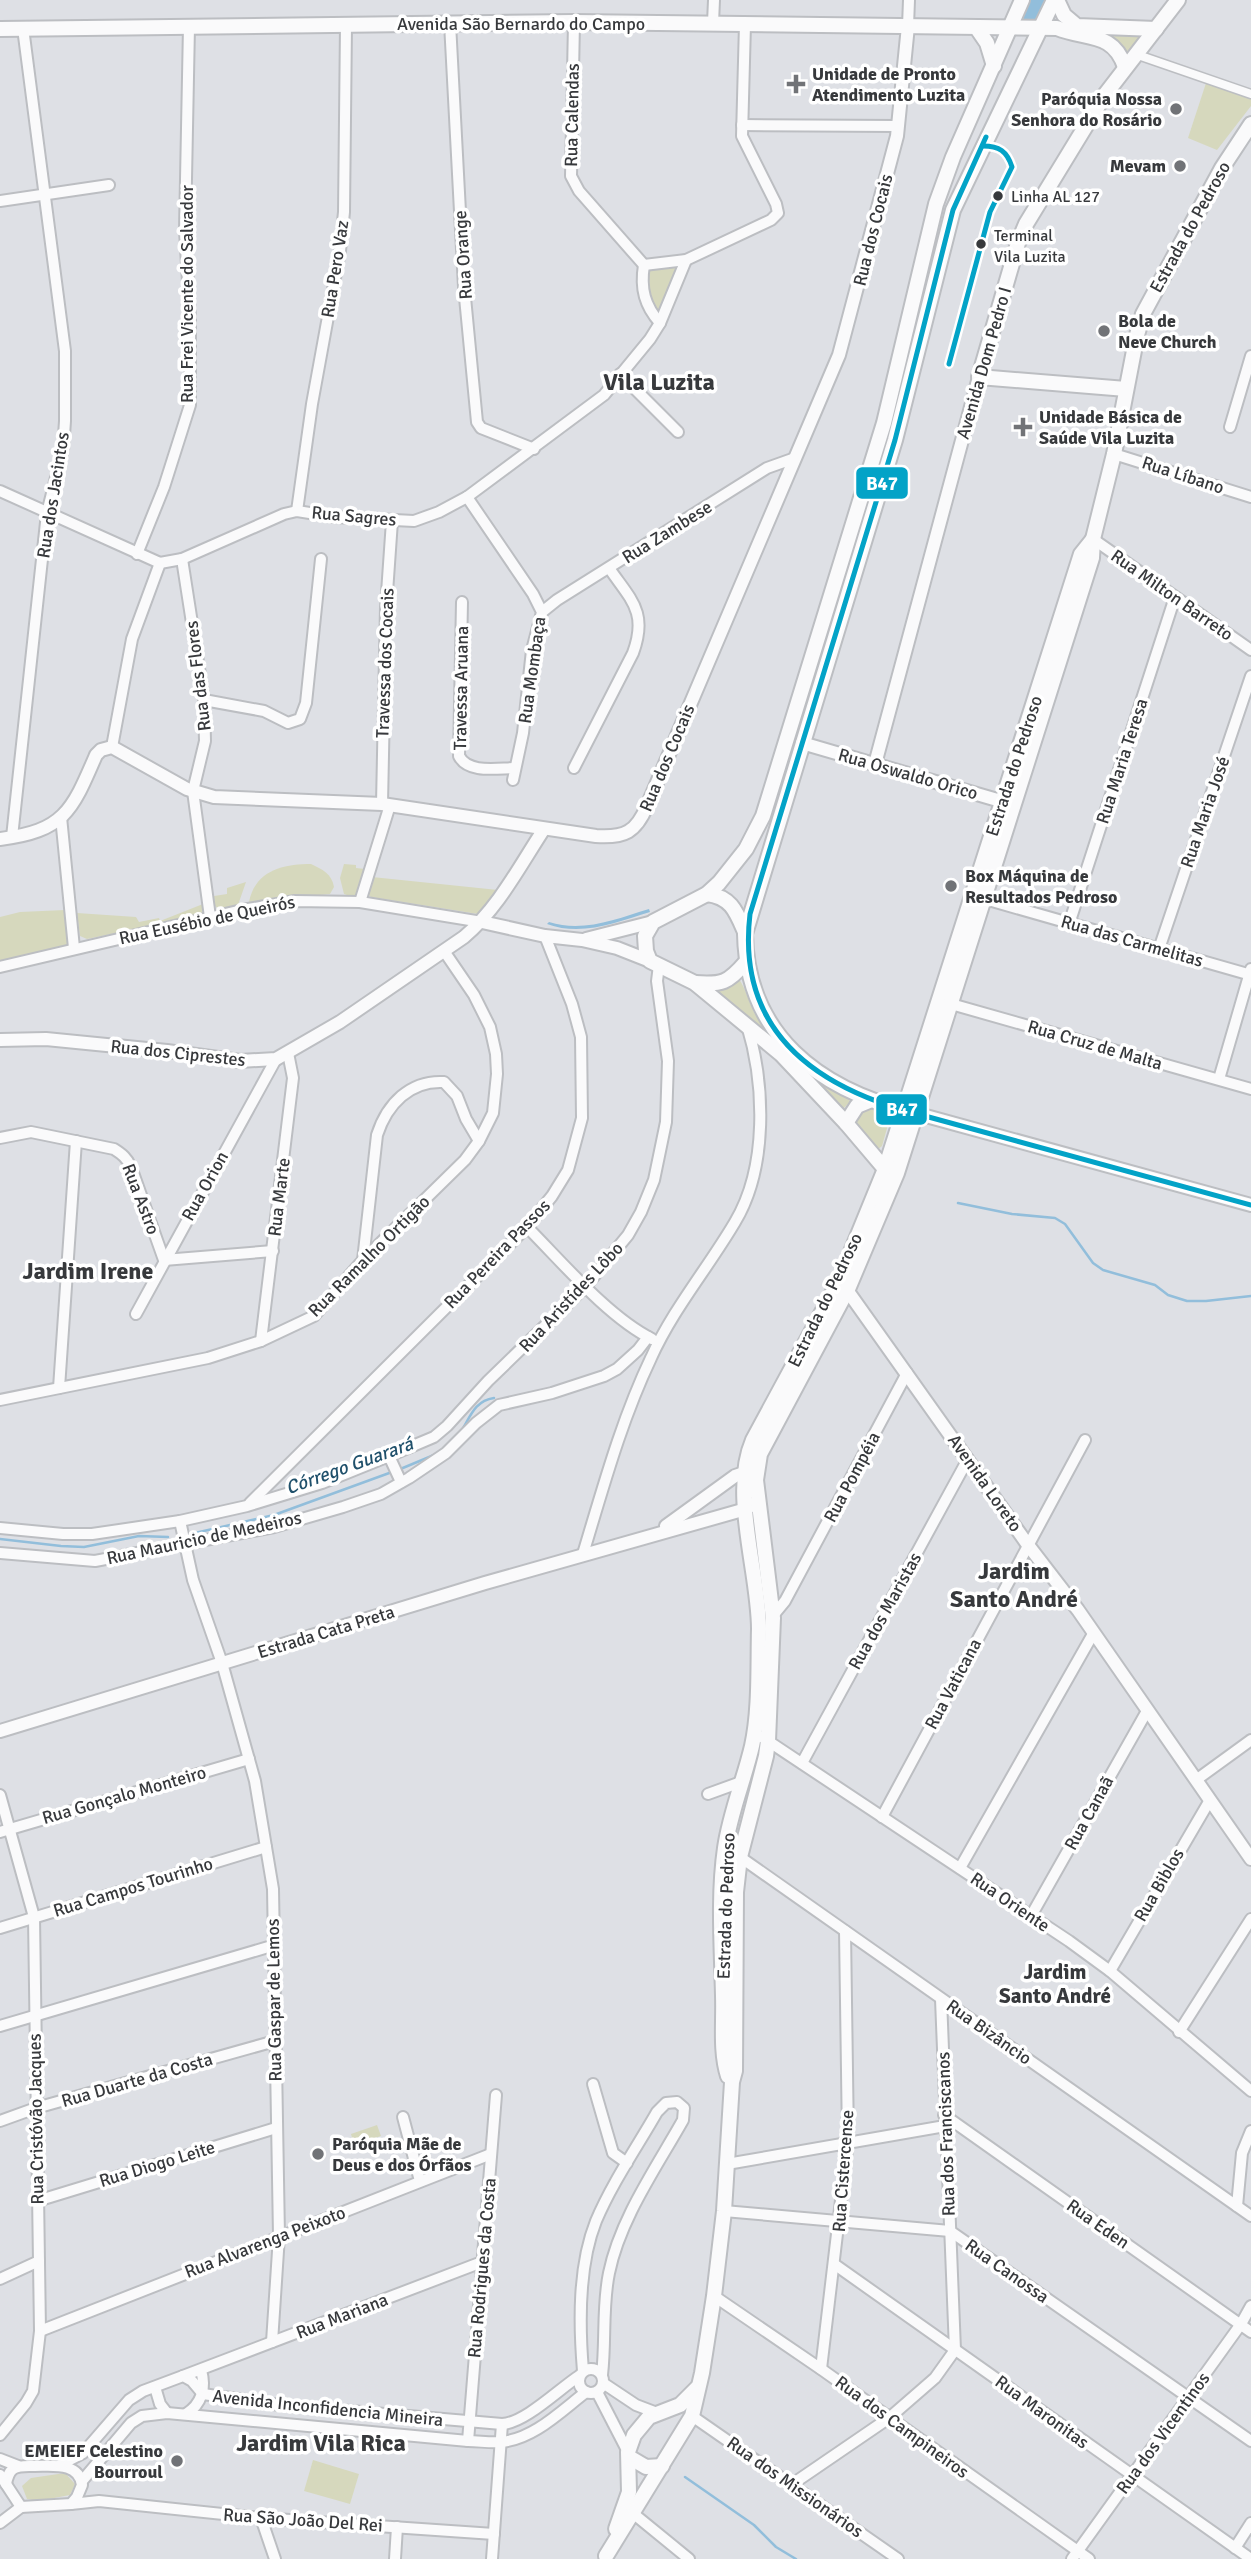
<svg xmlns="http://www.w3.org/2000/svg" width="1251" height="2559" font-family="Signika,sans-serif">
  <rect width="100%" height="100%" fill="#dee0e5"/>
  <g fill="#d6d8bd">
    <polygon points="1101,31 1106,34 1144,32 1125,60"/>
    <polygon points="1206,83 1251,97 1251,106 1217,150 1188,138"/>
    <path d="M678,266l-19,48c-10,-15 -11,-26 -11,-44z"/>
    <path d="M311,864c11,5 21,10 23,23l-4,7 -81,8c6,-31 33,-38 62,-38z"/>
    <polygon points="344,864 356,865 356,868 365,869 358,894 353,897 344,894 340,878"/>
    <polygon points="372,877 498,890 482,913 478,914 371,897 367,894"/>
    <polygon points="246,882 238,905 220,910 215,906 214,896 227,894 227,888"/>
    <polygon points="203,904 202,915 87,939 80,936 77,913 136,917 139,922 159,918 160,921"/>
    <polygon points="65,910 69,945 0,961 0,917 20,912"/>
    <path d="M739,979c7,10 10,24 16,35 20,35 57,66 94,84l1,4 -8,8 -126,-118z"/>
    <polygon points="867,1106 891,1114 882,1146 877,1150 854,1124 855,1116"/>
    <polygon points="377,2125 381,2136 354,2145 351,2134"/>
    <polygon points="313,2460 359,2474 350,2504 304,2491"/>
    <polygon points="65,2473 75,2484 70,2495 38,2501 27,2499 22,2486 31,2478"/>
  </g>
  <path fill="#92bedb" d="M649,909l1,3c-33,10 -68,25 -103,12l2,-2c34,11 67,-3 100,-13z"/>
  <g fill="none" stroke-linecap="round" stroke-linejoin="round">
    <g stroke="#92bedb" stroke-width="2.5">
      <polyline points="958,1203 1012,1214 1055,1218 1065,1224 1093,1263 1103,1270 1155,1285 1168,1295 1187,1301 1206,1301 1251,1296"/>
      <path d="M462,1430c9,-15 13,-29 32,-32"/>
      <polyline points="398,1470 434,1455"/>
      <polyline points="195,1533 274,1515 392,1472"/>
      <polyline points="0,1539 61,1546 84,1547 139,1536 168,1537"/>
      <polyline points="685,2477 754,2525 776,2547 796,2559"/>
    </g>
    <polyline stroke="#92bedb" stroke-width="18" points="1032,16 1039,0"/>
    <defs>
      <polyline id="pedestrian" points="1135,54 1251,94"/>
      <g id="minor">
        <polyline points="574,22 571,176 579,191 644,265"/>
        <polyline points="450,23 464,287 477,422 481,428 534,449"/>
        <polyline points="713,23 714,0"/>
        <polyline points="908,26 909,0"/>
        <polyline points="742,125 898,126"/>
        <polyline points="0,201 109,185"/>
        <polyline points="644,265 686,260 771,220 778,213 776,204 742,136 745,24"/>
        <path d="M644,265c-4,24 1,41 16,58"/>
        <polyline points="620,374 678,432"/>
        <polyline points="1230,427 1251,356"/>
        <polyline points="1114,454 1251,497"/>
        <polyline points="0,491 160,563 182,559 284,514 297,511 335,517 414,521 439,512 467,497 604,395 650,339 660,323 686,260"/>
        <polyline points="467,497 533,594 542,612 532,650 523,733 513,780"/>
        <polyline points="297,511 312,404 340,251 344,212 346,25"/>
        <polyline points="1093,539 1251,650"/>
        <polyline points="137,554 164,487 190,405 190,318 185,230 189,26"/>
        <polyline points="182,559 204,700 205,741 193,791 210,917"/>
        <path d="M462,602l-3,154c9,18 39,12 56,12"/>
        <polyline points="542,612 557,600 767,468 795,458"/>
        <polyline points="204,700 264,711 288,723 300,719 306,703 321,559"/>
        <polyline points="112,747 132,639 160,563"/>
        <path d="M574,768l59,-115c15,-41 -2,-53 -24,-85"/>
        <polyline points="382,804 386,607 392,521"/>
        <polyline points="61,817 74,948"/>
        <polyline points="12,837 47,513 63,450 65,421 65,351 23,28"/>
        <polyline points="978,897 1251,975"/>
        <polyline points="360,902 390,805"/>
        <polyline points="1069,924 1175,597"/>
        <polyline points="1159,949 1251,676"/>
        <polyline points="0,967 242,910 295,901 360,902 482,922"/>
        <polyline points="944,1002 1251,1089"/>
        <polyline points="1219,1079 1251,969"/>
        <path d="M0,1138l31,-6 83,17c8,5 13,9 17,18l33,93 109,-9"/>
        <path d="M527,1227c35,35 81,90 125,112"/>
        <path d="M363,1260l14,-125c10,-31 33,-55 67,-53l13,14 9,23 13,22"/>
        <polyline points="136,1314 276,1059"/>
        <polyline points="261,1341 293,1078 288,1053"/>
        <polyline points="59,1388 76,1141"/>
        <polyline points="0,1400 208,1358 261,1341 314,1316 363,1260 465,1160 479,1141 493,1113 497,1074 496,1054 490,1027 474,995 444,951"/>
        <polyline points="389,1456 401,1482"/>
        <polyline points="250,1503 527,1227 552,1196 568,1170 582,1118 581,1037 572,1004 545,936"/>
        <polyline points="180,1521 193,1580 222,1663 255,1781 273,1889 279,2236 272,2342"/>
        <polyline points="0,1528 63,1534 92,1534 180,1521 247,1506 322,1483 389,1456 434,1437 447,1426 488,1381 586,1286 628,1235 641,1212 654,1180 666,1122 668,1061 657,981 659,965"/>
        <polyline points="0,1553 95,1561 274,1527 343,1507 381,1494 409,1478 446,1453 476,1423 499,1405 552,1393 604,1376 617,1369 638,1350 648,1337"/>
        <path d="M583,1554c20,-66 38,-133 68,-196 22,-49 57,-90 84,-136 33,-55 30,-138 12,-197"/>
        <polyline points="771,1618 785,1601 907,1373"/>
        <polyline points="762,1737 1069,1941 1110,1971 1251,2091"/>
        <polyline points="802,1763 968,1459"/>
        <polyline points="1196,1780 1251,1740"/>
        <polyline points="708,1794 741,1782"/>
        <polyline points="0,1795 34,1917 40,2331 33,2391 26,2403 0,2435"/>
        <polyline points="882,1817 1085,1440"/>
        <polyline points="0,1832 249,1759"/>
        <polyline points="724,1852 740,1857 1251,2216"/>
        <polyline points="960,1868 1093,1634"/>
        <polyline points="1031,1916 1147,1711"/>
        <polyline points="0,1928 266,1847"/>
        <polyline points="1110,1971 1210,1800"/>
        <polyline points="0,2026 275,1945"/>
        <polyline points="1179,2032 1251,1919"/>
        <polyline points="593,2084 613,2153 627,2163"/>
        <polyline points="944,2115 1251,2332"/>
        <polyline points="403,2117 420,2181"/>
        <polyline points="0,2121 36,2108 275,2041"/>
        <polyline points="727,2164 945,2126"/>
        <polyline points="37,2201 276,2128"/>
        <polyline points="1237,2206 1242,2153 1251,2131"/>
        <polyline points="724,2211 950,2231 1251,2441"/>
        <polyline points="834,2264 1251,2559"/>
        <polyline points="0,2279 39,2261"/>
        <polyline points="714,2296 821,2369 1089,2559"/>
        <polyline points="40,2331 491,2154"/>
        <circle cx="591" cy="2381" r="12"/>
        <polyline points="821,2369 848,2141 845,1931"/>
        <path d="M583,2371c-4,-48 -5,-105 13,-150 16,-38 41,-74 61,-109l9,-9 11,-1 7,6 -1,12c-27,48 -63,99 -74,153 -7,33 -3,68 -7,102"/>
        <polyline points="183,2376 482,2262"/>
        <polyline points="603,2383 636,2405 657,2413"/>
        <polyline points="155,2387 160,2404 167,2413"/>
        <polyline points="597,2392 628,2452"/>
        <path d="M186,2414c16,-10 20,-26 15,-44"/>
        <polyline points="692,2416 898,2559"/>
        <polyline points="468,2441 496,2095"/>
        <polyline points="0,2459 18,2466"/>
        <path d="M60,2465l23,-12 46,-53 14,-9 40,-15 9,5 11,13 77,11 222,19c23,-1 57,-35 77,-48"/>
        <polyline points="0,2475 21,2507"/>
        <path d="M82,2481l49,-58 11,-7 25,-3 301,28c11,0 22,2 33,1 33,-3 60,-31 85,-50"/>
        <path d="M6,2484c1,-6 2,-11 7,-15 6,-4 15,-3 22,-3 18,0 44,-4 47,19l-5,12 -6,7 -50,3"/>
        <polyline points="791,2485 889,2418 935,2378 955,2350 941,1999"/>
        <polyline points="71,2504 99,2501 261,2518 494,2534"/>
        <polyline points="629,2510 689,2559"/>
        <polyline points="261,2518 275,2559"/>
        <polyline points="0,2523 21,2507"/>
        <polyline points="1235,2548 1251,2523"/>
        <polyline points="395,2559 397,2527"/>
        <polyline points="492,2559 502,2424"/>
        <polyline points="1072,2559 1241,2324 1251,2306"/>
      </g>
      <g id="tertiary">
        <polyline points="802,743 1011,804"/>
        <polyline points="875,764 979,377"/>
        <path d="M0,839c64,-8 72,-28 96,-84l5,-5 11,-3 75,42 27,8 168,7 214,32c29,2 40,-4 51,-30l192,-451 58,-219 11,-110"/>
        <polyline points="482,922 545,936 582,940 617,948 650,961"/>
        <polyline points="586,939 653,922"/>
        <path d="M0,1040l46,-1 121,12 73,10 36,-2 64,-37 124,-85c35,-30 55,-70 80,-108"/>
        <polyline points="915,1113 1251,1205"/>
        <polyline points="842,1283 1028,1545 1078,1610 1251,1859"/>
        <polyline points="666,1526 735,1476 744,1473 752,1477"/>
        <polyline points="0,1731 485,1583 746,1509 753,1504"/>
      </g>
      <g id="secondary">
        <polyline points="1057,0 1064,15 1077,26 1156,29"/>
        <polyline points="976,27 987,43 994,66"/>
        <path d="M0,29l574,-7 483,6c29,12 56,3 68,39"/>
        <polyline points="1126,389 979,377 1018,243 1026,224 1104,96 1178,0"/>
        <path d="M707,894c24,3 29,17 38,38"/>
        <path d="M695,983c27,2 33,0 51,-21"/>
        <path d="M911,1112c-93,-23 -164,-77 -166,-178l150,-494 58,-230 101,-210"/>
        <polyline points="846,1123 857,1106 869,1101"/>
        <polyline points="891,1171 885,1169 846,1123 781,1054 695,983 650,961 646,951 645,936 653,922 707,894 719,883 746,849 763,816 884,423 936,204 953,157 1022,0"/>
        <path d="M728,2076c-8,-25 -4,-54 -5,-80 -1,-48 -5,-100 2,-148 5,-35 19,-68 27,-102 8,-36 6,-80 7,-117 0,-57 -29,-136 -6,-189l87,-161 45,-110 196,-615 12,-15"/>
        <polyline points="629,2457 646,2467 662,2466"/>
        <polyline points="616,2529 629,2492 628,2452 634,2435 649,2417 680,2405 697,2388"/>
        <polyline points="606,2556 692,2416 702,2373 714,2296 724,2211 732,2082 735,2071 736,1892 740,1857 766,1756 768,1741 773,1618 756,1480 760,1454 848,1289 897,1173 1092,558 1093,539 1114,454 1137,335 1143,314 1222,168 1251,124"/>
      </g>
    </defs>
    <use href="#pedestrian" stroke="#bcbec2" stroke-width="11"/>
    <use href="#minor" stroke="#bcbec2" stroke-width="14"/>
    <use href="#tertiary" stroke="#bcbec2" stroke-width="16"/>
    <use href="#secondary" stroke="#bcbec2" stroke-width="18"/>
    <use href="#pedestrian" stroke="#fafafb" stroke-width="8"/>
    <use href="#minor" stroke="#fafafb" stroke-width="10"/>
    <use href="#tertiary" stroke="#fafafb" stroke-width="12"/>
    <use href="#secondary" stroke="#fafafb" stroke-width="14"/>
    <defs>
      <g id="bus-1">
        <path d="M986,137l-33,73 -58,230 -145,474c-13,110 55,167 153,196l348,95"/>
        <path d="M949,364l41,-152 22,-45c-5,-16 -13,-21 -29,-21"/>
      </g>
    </defs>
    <use href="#bus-1" stroke="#fff" stroke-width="10"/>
    <use href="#bus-1" stroke="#03a3c7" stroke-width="5"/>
  </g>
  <g fill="#717377" stroke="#fff" stroke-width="2.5">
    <path d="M792.5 73.5h7v7h7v7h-7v7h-7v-7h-7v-7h7z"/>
    <circle cx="1176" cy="109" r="7"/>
    <circle cx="1180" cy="166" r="7"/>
    <circle cx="1104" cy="331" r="7"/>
    <path d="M1019.5 416.5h7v7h7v7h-7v7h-7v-7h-7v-7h7z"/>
    <circle cx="951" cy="886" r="7"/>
    <circle cx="318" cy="2154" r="7"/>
    <circle cx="177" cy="2461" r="7"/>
  </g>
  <g fill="#37393c" stroke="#fff" stroke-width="2.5">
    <circle cx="998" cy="196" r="6"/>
    <circle cx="981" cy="244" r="6"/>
  </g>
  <g text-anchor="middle" stroke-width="7" stroke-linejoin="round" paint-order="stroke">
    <g font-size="16" fill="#37393c" stroke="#fff" text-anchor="start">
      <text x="1011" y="202">Linha AL 127</text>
      <text x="994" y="241">Terminal<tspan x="994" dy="21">Vila Luzita</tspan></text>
    </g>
    <g font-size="18" fill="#37393c" stroke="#fff">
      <text x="521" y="30">Avenida São Bernardo do Campo</text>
      <text transform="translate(572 115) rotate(-89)" y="6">Rua Calendas</text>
      <text transform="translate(1190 227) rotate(-61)" y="6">Estrada do Pedroso</text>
      <text transform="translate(873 230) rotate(-76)" y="6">Rua dos Cocais</text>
      <text transform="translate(463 255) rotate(-94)" y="6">Rua Orange</text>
      <text transform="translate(335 269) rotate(-81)" y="6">Rua Pero Vaz</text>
      <text transform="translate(187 294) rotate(-90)" y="6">Rua Frei Vicente do Salvador</text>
      <text transform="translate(984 363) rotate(-74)" y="6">Avenida Dom Pedro I</text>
      <text transform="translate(1183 475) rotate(18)" y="6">Rua Líbano</text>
      <text transform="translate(53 495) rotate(-81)" y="6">Rua dos Jacintos</text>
      <text transform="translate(354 516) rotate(5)" y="6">Rua Sagres</text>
      <text transform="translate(667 532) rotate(-32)" y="6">Rua Zambese</text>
      <text transform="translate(1172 595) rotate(35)" y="6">Rua Milton Barreto</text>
      <text transform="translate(385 663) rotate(-88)" y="6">Travessa dos Cocais</text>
      <text transform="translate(532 670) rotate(-82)" y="6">Rua Mombaça</text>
      <text transform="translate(198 676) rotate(-97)" y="6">Rua das Flores</text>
      <text transform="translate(461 688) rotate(-89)" y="6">Travessa Aruana</text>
      <text transform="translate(667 758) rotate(-67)" y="6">Rua dos Cocais</text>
      <text transform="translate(1122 761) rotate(-72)" y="6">Rua Maria Teresa</text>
      <text transform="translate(1014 766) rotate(-72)" y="6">Estrada do Pedroso</text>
      <text transform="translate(908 774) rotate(16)" y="6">Rua Oswaldo Orico</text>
      <text transform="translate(1205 812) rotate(-71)" y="6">Rua Maria José</text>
      <text transform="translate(207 920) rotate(-12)" y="6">Rua Eusébio de Queirós</text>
      <text transform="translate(1132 941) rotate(16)" y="6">Rua das Carmelitas</text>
      <text transform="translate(1095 1045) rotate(16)" y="6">Rua Cruz de Malta</text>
      <text transform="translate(178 1053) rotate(6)" y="6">Rua dos Ciprestes</text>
      <text transform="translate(205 1186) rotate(-61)" y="6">Rua Orion</text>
      <text transform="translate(279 1197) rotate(-83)" y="6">Rua Marte</text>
      <text transform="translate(141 1199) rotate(69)" y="6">Rua Astro</text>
      <text transform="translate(497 1254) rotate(-46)" y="6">Rua Pereira Passos</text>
      <text transform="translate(369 1256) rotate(-45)" y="6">Rua Ramalho Ortigão</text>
      <text transform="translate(571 1297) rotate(-47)" y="6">Rua Aristídes Lôbo</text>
      <text transform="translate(825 1300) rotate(-64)" y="6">Estrada do Pedroso</text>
      <text transform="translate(852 1477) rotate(-62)" y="6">Rua Pompéia</text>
      <text transform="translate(985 1483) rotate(55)" y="6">Avenida Loreto</text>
      <text transform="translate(204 1538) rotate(-12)" y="6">Rua Mauricio de Medeiros</text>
      <text transform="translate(885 1611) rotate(-61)" y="6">Rua dos Maristas</text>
      <text transform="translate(326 1632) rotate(-17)" y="6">Estrada Cata Preta</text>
      <text transform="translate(953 1684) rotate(-62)" y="6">Rua Vaticana</text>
      <text transform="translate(124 1795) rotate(-16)" y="6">Rua Gonçalo Monteiro</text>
      <text transform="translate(1089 1813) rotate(-61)" y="6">Rua Canaã</text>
      <text transform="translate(1159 1885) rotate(-60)" y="6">Rua Biblos</text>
      <text transform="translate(133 1887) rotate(-17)" y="6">Rua Campos Tourinho</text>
      <text transform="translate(1010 1902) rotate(34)" y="6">Rua Oriente</text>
      <text transform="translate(726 1906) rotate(-88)" y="6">Estrada do Pedroso</text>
      <text transform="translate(274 2000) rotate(-91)" y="6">Rua Gaspar de Lemos</text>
      <text transform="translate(989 2032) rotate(35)" y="6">Rua Bizâncio</text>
      <text transform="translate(137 2080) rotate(-16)" y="6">Rua Duarte da Costa</text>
      <text transform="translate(36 2119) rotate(-91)" y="6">Rua Cristóvão Jacques</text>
      <text transform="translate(946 2134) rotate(-92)" y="6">Rua dos Franciscanos</text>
      <text transform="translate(157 2164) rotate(-17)" y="6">Rua Diogo Leite</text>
      <text transform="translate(843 2171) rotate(-86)" y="6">Rua Cistercense</text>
      <text transform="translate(1098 2224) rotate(35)" y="6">Rua Eden</text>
      <text transform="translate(265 2242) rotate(-21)" y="6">Rua Alvarenga Peixoto</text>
      <text transform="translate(482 2268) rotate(-85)" y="6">Rua Rodrigues da Costa</text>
      <text transform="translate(1007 2271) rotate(35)" y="6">Rua Canossa</text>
      <text transform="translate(342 2316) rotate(-21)" y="6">Rua Mariana</text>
      <text transform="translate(328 2408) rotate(6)" y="6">Avenida Inconfidencia Mineira</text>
      <text transform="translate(1042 2412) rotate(36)" y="6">Rua Maronitas</text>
      <text transform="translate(902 2427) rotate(36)" y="6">Rua dos Campineiros</text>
      <text transform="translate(1163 2433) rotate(-54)" y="6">Rua dos Vicentinos</text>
      <text transform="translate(795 2487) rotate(35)" y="6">Rua dos Missionários</text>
      <text transform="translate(303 2520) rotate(4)" y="6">Rua São João Del Rei</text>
    </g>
    <g font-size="18" font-weight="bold" fill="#37393c" stroke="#fff" text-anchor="start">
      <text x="812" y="80">Unidade de Pronto<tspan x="812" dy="21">Atendimento Luzita</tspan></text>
      <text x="1162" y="105" text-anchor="end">Paróquia Nossa<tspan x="1162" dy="21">Senhora do Rosário</tspan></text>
      <text x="1166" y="172" text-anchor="end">Mevam</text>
      <text x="1118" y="327">Bola de<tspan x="1118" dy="21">Neve Church</tspan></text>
      <text x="1039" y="423">Unidade Básica de<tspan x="1039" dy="21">Saúde Vila Luzita</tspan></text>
      <text x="965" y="882">Box Máquina de<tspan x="965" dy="21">Resultados Pedroso</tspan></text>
      <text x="332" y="2150">Paróquia Mãe de<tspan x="332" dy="21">Deus e dos Órfãos</tspan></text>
      <text x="163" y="2457" text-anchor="end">EMEIEF Celestino<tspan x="163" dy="21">Bourroul</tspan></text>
    </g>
    <g font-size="19" font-style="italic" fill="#1f506b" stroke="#fff">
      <text transform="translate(349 1465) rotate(-20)" y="7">Córrego Guarará</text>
    </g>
    <g font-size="21" font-weight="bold" fill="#37393c" stroke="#fff">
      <text x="1055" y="1979">Jardim<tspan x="1055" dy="24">Santo André</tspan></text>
    </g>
    <g font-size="24" font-weight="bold" fill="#37393c" stroke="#fff">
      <text x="659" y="390">Vila Luzita</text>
      <text x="88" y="1279">Jardim Irene</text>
      <text x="1014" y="1579">Jardim<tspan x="1014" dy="28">Santo André</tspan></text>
      <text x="321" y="2451">Jardim Vila Rica</text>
    </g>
  </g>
  <g stroke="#fff" stroke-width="2.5">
    <rect x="855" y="466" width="54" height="34" rx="7" fill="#03a3c7"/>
    <rect x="875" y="1093" width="53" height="33" rx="7" fill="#03a3c7"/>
  </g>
  <g font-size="19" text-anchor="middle" font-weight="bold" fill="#fff">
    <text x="882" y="490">B47</text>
    <text x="902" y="1116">B47</text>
  </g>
</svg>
